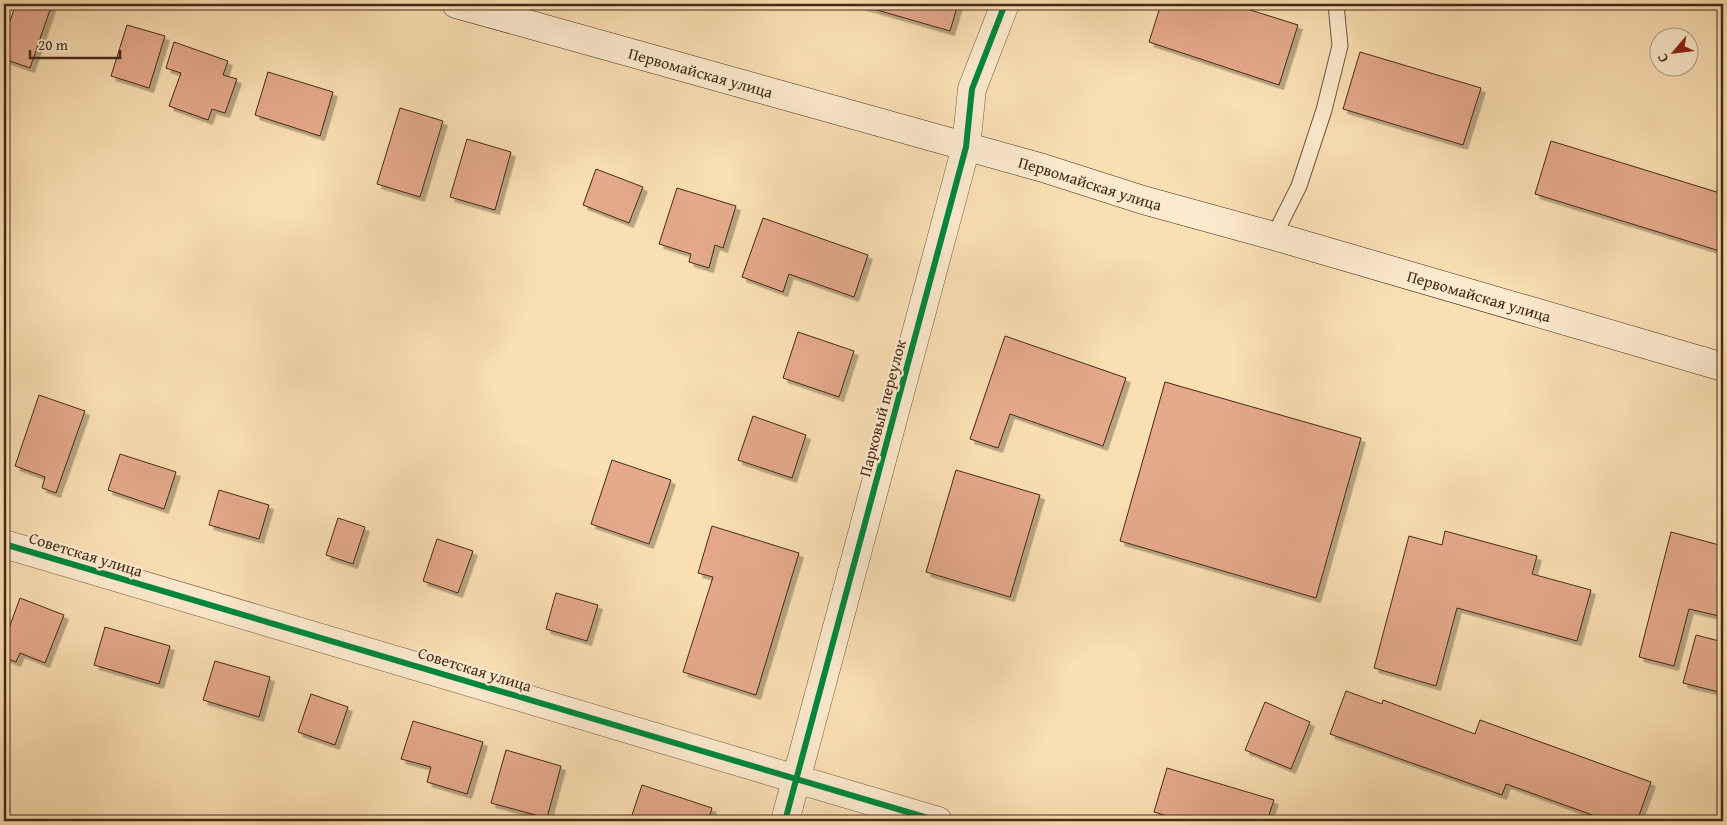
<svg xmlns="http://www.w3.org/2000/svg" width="1727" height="825" font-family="'Gentium Book Plus',serif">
  <defs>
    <filter id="shadow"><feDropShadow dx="4.5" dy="4.5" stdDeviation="0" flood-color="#0004"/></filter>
  </defs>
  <rect width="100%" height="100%" fill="#fadfb3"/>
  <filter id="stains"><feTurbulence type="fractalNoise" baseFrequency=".004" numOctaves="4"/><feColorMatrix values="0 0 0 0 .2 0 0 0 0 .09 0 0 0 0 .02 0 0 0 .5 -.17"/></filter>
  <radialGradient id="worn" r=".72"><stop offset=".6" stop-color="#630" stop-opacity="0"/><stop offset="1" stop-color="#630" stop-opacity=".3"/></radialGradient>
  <g fill="#e4a98b" stroke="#462818" filter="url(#shadow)">
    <polygon points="16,4 52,4 30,68 4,59 4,38"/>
    <polygon points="856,4 958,4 950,31"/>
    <polygon points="1161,4 1231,4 1298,25 1279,85 1149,42"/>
    <polygon points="127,25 165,36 149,88 111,76"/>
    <polygon points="174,42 228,61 223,75 237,79 225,113 212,109 208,120 169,106 181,73 166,68"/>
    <polygon points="1360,52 1481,88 1463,145 1343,109"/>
    <polygon points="268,72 333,92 320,136 255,115"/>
    <polygon points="400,108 443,121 420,197 377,184"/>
    <polygon points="467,139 511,152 495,210 450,197"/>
    <polygon points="1551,141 1723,194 1723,252 1535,194"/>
    <polygon points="596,169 643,187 629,223 583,205"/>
    <polygon points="677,188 736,206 723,248 715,245 709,268 689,262 691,254 659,244"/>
    <polygon points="763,218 868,255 854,297 789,274 783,292 742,277"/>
    <polygon points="798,332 854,351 839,397 783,378"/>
    <polygon points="1005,336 1126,378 1103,446 1010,414 998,448 970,439"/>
    <polygon points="1165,382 1361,438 1316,598 1120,541"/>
    <polygon points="39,395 85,411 56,493 42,488 45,477 15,466"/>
    <polygon points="753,416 806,435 792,478 738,460"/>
    <polygon points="120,454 176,472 164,509 108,490"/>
    <polygon points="612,460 671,480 649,544 591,524"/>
    <polygon points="956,470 1040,495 1010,597 926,572"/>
    <polygon points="219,490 269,505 259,539 209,525"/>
    <polygon points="338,518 365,527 353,564 326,555"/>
    <polygon points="712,526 799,553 756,695 683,672 713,577 698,573"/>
    <polygon points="1445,531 1537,556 1532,574 1591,590 1577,641 1457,608 1436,686 1374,668 1409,536 1442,545"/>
    <polygon points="1671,532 1723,546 1723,617 1689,609 1674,666 1639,657"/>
    <polygon points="437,539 473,551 458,593 423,581"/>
    <polygon points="556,593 598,605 587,641 546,629"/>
    <polygon points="20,598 64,615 45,663 20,653 16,662 4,657 4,642"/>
    <polygon points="105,627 170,646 159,684 94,665"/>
    <polygon points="1696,635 1723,642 1723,693 1683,683"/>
    <polygon points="215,661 270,677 259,717 203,700"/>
    <polygon points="1346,691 1382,704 1383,700 1475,734 1480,720 1651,782 1637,821 1609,821 1506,784 1502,795 1330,734"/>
    <polygon points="311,694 348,707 335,745 298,732"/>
    <polygon points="1265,702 1310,722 1291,769 1245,750"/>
    <polygon points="413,721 483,742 467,794 427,782 431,767 401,759"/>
    <polygon points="506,750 561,766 547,818 491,803"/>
    <polygon points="1167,768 1274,800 1267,821 1184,821 1154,812"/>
    <polygon points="642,785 712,808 708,821 630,821"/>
    <polygon points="1337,816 1351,821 1335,821"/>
  </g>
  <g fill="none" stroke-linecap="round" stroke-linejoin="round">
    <defs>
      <polyline id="lane" points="1274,236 1299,186 1324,110 1340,46 1336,4"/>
      <g id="street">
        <polyline points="4,544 938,821"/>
        <polyline points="785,821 966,147 972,89 1005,4"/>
      </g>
      <g id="secondary">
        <path id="s1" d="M456,4l587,164 100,32 131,36 449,131"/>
      </g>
    </defs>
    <use href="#lane" stroke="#73563f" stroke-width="17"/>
    <use href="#street" stroke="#73563f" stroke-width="29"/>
    <use href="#secondary" stroke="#462818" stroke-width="29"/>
    <use href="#lane" stroke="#fceace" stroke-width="15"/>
    <use href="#street" stroke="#fceace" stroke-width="28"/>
    <use href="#secondary" stroke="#fceace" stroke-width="28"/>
    <defs>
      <g id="cycleway">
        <polyline points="4,544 938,821"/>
        <polyline points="785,821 966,147 972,89 1005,4"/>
      </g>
    </defs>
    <use href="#cycleway" stroke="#fceace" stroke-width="9"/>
    <use href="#cycleway" stroke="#00873e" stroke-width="6"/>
  </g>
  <g text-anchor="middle" stroke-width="4.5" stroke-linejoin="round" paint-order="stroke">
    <g font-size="16" fill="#462818" stroke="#fceace">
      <text dy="6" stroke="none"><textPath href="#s1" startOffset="254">Первомайская улица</textPath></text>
      <text dy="6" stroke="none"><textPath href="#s1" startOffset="659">Первомайская улица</textPath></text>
      <text dy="6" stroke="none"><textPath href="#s1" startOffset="1064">Первомайская улица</textPath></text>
      <text transform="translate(882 408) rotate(-75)" y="6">Парковый переулок</text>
      <text transform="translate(86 554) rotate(17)" y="6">Советская улица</text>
      <text transform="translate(475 669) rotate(17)" y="6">Советская улица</text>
    </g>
  </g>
  <rect width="1727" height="825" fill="none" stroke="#fadfb3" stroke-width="20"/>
  <rect x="5" y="5" width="1717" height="815" fill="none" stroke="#462818" stroke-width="2.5"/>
  <rect x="10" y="10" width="1707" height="805" fill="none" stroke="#462818"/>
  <g transform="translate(1674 52) rotate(242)"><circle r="24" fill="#fceace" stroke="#b39c85"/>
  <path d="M0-4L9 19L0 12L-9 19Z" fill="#8f2418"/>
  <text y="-8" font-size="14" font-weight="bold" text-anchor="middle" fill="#462818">С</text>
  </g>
  <path d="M30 50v8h90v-8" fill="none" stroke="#462818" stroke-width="2.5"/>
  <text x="38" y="50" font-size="15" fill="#462818" stroke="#fceace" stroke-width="4" paint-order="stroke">20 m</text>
  <rect width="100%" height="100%" filter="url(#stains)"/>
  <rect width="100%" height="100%" fill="url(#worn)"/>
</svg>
